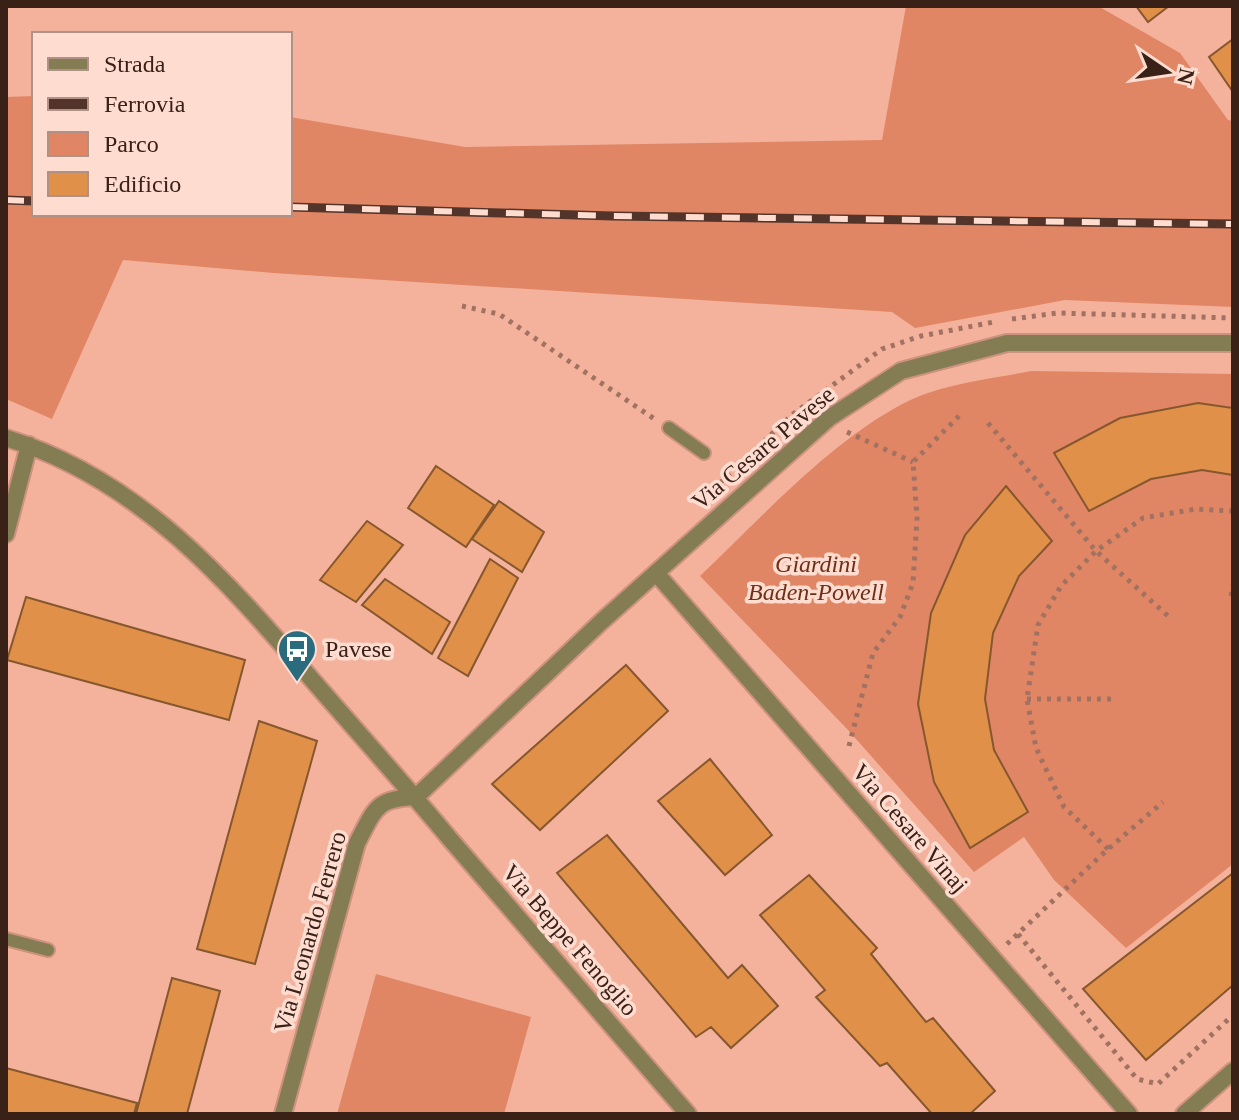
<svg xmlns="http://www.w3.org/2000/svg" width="1239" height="1120" font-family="Georgia,serif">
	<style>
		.green { fill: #e18665 }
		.building { fill: #e09048; stroke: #86572f; stroke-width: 2 }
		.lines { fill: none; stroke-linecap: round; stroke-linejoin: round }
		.service-casing { stroke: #cb927f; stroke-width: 16 }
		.minor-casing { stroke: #cb927f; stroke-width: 20 }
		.path { stroke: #a17261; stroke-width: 5; stroke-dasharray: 4 6; stroke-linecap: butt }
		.service { stroke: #847d54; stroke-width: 12 }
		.minor { stroke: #847d54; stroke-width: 16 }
		.rail-casing { stroke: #52342a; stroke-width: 9 }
		.rail { stroke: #fedcd0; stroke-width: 6; stroke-dasharray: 18; stroke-linecap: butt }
		.labels { text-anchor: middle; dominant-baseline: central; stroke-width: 7; stroke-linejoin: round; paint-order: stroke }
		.street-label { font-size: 24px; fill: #392118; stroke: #fedcd0 }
		.park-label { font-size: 24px; font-style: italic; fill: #6e2f18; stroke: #fedcd0 }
		.poi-label { font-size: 24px; fill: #392118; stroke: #fedcd0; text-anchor: start }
	</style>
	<rect width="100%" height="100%" fill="#f4b29c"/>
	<path class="green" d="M906,6H1098L1180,53L1228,120L1233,121V307L1065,300L915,328L892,312L273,273L123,260L52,419L6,399V97L34,96V214H290V117L465,147L882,140Z
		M1031,371L1233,374V864L1126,948L1054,880L1024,837L974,872L848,730L700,576C759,520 824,448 895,408C935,384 986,380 1031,371Z
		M376,974L531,1017L504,1114H337Z"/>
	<path class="building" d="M1136,6H1169L1148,22Z
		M1233,39V92L1209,57Z
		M1198,403L1233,408V475L1202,470L1151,479L1089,511L1054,453L1120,418Z
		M436,466L494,505L466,547L408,508Z
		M1006,486L1052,541L1019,576L993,633L985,699L994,750L1028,812L970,848L934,782L918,704L931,613L965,535Z
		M499,501L544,532L522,572L472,539Z
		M367,521L403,545L356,602L320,580Z
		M490,559L518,578L468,676L438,658Z
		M385,579L450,622L432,654L362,605Z
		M26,597L245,660L229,720L7,660Z
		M626,665L668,711L540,830L492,784Z
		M259,721L317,741L255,964L197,949Z
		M710,759L772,835L725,875L658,801Z
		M607,835L728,978L742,965L778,1006L731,1048L711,1027L696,1037L557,873Z
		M1233,873V985L1146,1060L1083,989Z
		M809,875L877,948L871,954L926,1022L933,1018L995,1091L970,1114H932L887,1063L880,1066L816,997L825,990L760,915Z
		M172,978L220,991L187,1114H136Z
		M6,1068L137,1103L134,1114H6Z"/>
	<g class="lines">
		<g class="service-casing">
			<path id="service" d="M669,428L704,453
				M6,939L48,950"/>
		</g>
		<g class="minor-casing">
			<path id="minor" d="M6,438C140,479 227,581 315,683C360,735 406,786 450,839C529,931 609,1022 688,1114
				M6,534L29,445
				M656,573L1129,1114
				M416,797L601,622L829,418L901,371L1007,343H1233
				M283,1114L357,843C375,809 376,798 416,797
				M1184,1114L1233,1071"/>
		</g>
		<path class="path" d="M462,306L499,314L656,420
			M1012,319L1058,313L1233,318
			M988,423L1096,551L1168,616
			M847,432L913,462
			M720,483L793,414L882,349L921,336L994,322
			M1231,596L1233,586
			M1027,699H1117
			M849,746L873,653L900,617L913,583L917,518L913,462L959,416
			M1108,849L1064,807L1036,748L1027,699L1038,625L1061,586L1096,551L1143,518L1196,509L1233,511
			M1018,934L1137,1079L1158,1084L1233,1015
			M1007,944L1108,849L1163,802"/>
		<use href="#service" class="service"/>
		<use href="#minor" class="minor"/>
		<g class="rail-casing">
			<path id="rail" d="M6,200L34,201
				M290,207L613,216L1233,224"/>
		</g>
		<use href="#rail" class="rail"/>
	</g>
	<defs>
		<g id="bus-pin" transform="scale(2)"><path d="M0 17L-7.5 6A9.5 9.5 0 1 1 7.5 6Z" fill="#2a6b7e" stroke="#fedcd0"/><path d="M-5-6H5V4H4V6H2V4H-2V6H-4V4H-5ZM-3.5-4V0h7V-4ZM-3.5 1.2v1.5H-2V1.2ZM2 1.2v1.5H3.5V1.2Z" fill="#fff"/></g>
	</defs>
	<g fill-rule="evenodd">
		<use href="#bus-pin" x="297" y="649"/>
	</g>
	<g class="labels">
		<g class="street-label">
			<text transform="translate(763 448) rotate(-40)">Via Cesare Pavese</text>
			<text transform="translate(910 828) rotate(49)">Via Cesare Vinaj</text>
			<text transform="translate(310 932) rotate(-74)">Via Leonardo Ferrero</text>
			<text transform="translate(570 940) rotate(49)">Via Beppe Fenoglio</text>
		</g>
		<g class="park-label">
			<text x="816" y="564">Giardini<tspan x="816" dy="28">Baden-Powell</tspan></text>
		</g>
		<g class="poi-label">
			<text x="325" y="649">Pavese</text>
		</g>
	</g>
	<rect width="1239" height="1120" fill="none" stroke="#392118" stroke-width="16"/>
	<rect x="32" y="32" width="260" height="184" fill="#fedcd0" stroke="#af9186" stroke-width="2"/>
	<rect x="48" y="58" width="40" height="12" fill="#847d54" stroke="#af9186" stroke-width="2"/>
	<text x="104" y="72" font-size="24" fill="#392118">Strada</text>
	<rect x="48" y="98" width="40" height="12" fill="#52342a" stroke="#af9186" stroke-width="2"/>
	<text x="104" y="112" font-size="24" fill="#392118">Ferrovia</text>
	<rect x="48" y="132" width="40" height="24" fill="#e18665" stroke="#af9186" stroke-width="2"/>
	<text x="104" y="152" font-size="24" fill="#392118">Parco</text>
	<rect x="48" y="172" width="40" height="24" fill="#e09048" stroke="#af9186" stroke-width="2"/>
	<text x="104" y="192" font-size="24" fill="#392118">Edificio</text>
	<g transform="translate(1167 72) rotate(103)" stroke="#fedcd0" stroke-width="6" paint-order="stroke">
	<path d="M0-6L14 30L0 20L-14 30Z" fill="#392118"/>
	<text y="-12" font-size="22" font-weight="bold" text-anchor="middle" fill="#392118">N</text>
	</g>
</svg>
